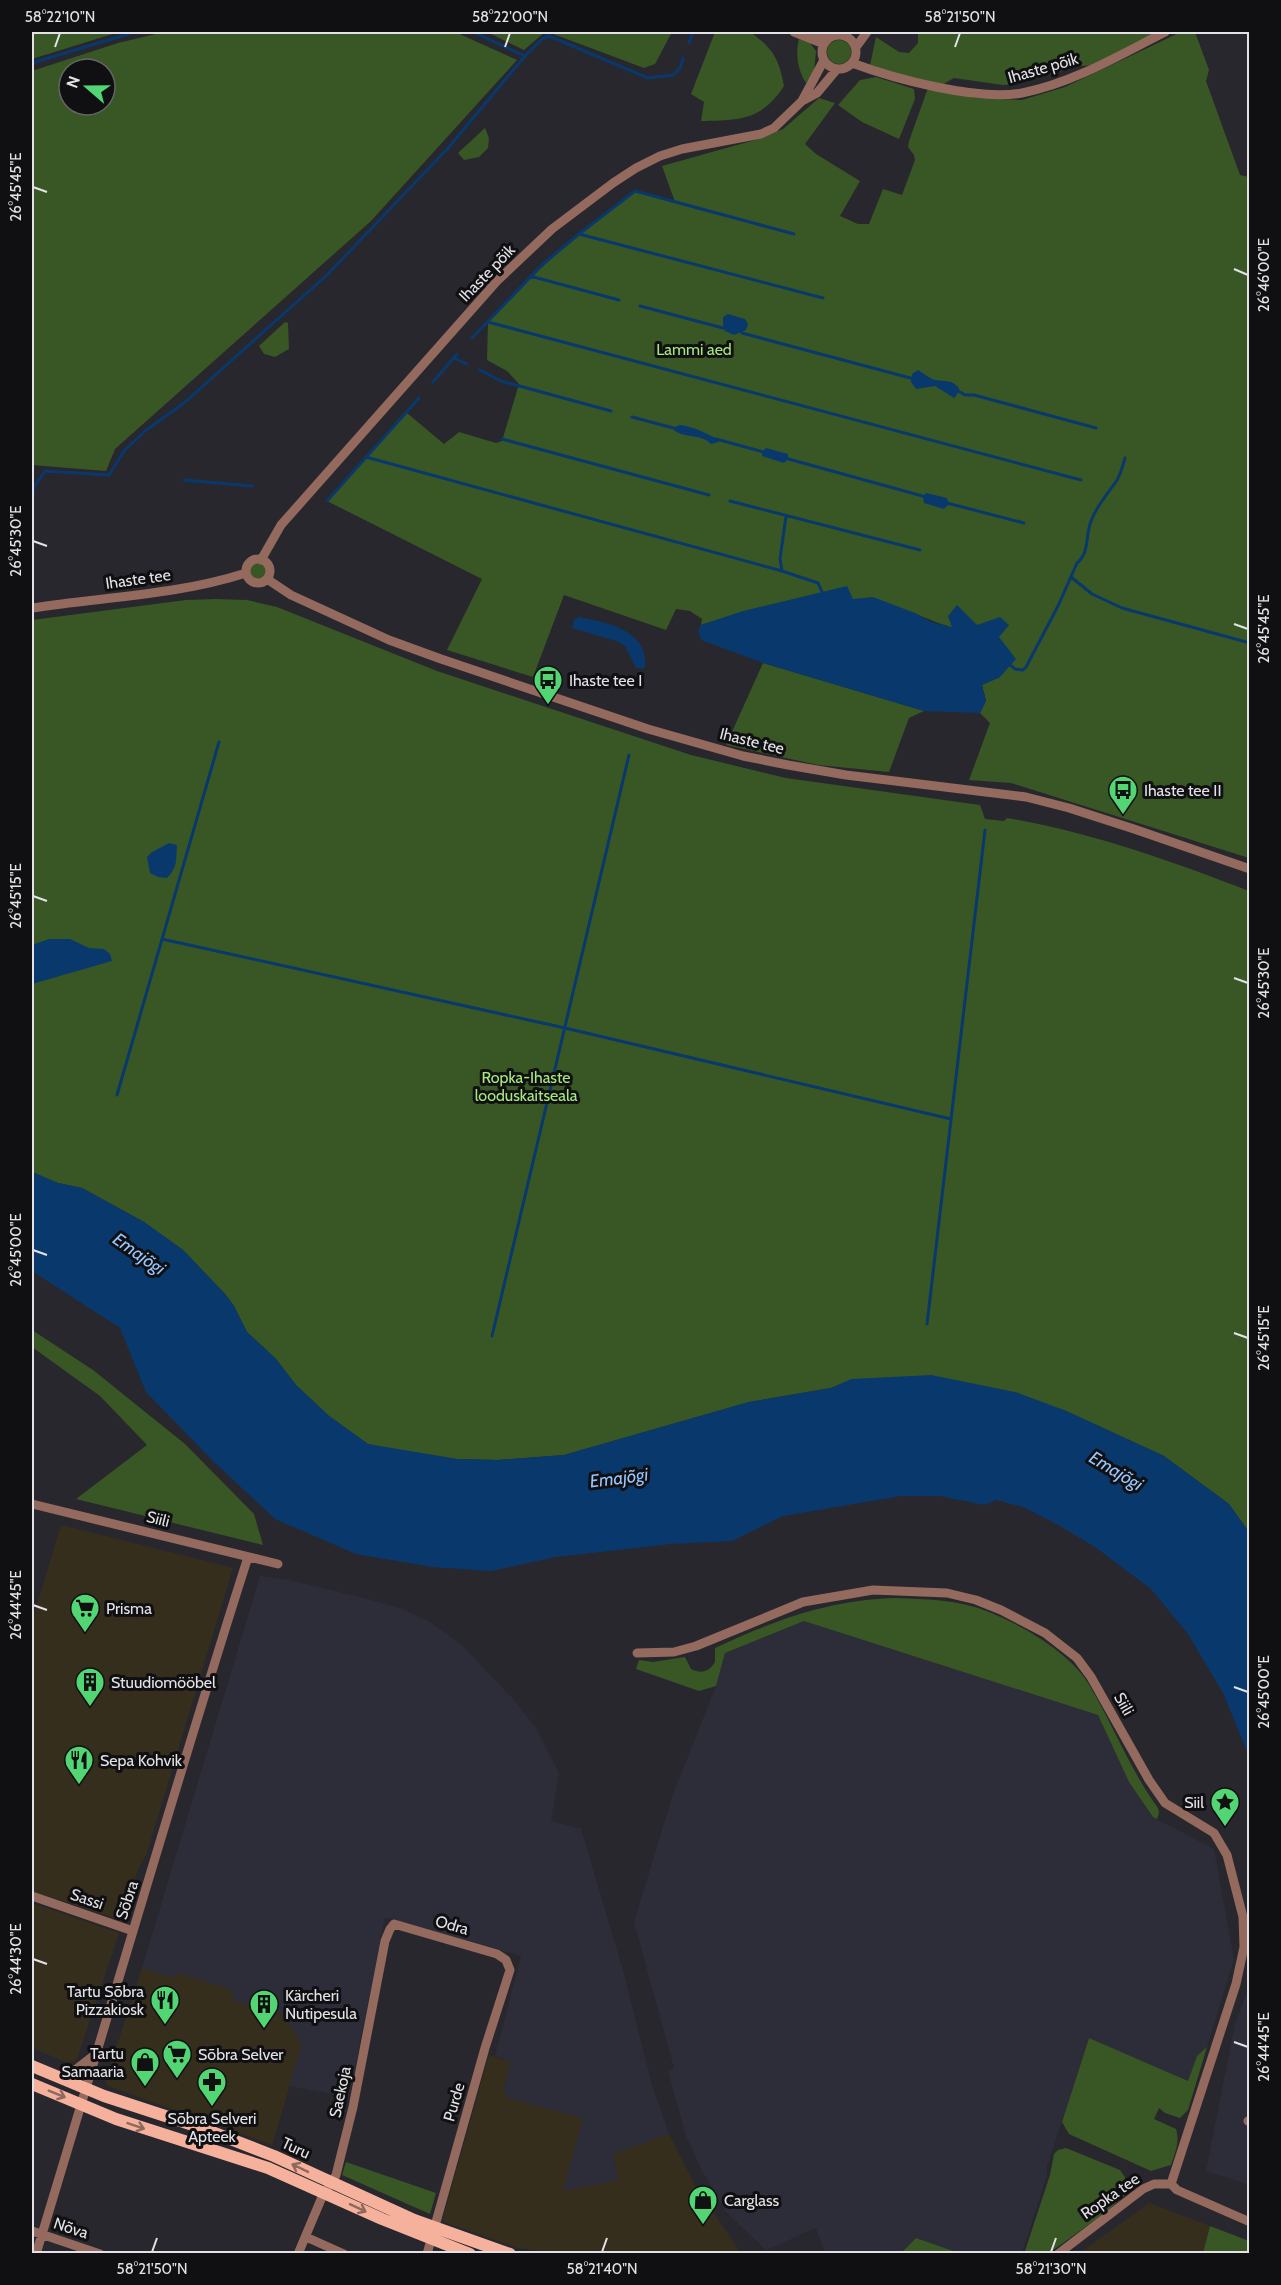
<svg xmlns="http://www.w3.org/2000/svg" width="1281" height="2285" font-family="Cabin,sans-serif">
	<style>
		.commercial { fill: #362e1d }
		.built { fill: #2d2d39 }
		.green { fill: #395724; fill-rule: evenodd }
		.water { fill: #09396c }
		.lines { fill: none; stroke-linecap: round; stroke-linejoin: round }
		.stream { stroke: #09396c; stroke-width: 3 }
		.minor { stroke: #936a5d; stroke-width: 9 }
		.major { stroke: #f5b19b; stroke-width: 12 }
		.oneway { stroke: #8e695e }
		.ticks { fill: none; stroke: #e3e3e7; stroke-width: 2 }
		.labels { text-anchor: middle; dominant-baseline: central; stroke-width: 6; stroke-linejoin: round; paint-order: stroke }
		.street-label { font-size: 16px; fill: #e3e3e7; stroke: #101013 }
		.park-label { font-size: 16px; fill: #a7e97c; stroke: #101013 }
		.poi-label { font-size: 16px; fill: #e3e3e7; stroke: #101013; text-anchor: start }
		.water-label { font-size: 18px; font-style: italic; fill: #97c5fd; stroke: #101013 }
		.neatline { fill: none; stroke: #e3e3e7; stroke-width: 2 }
		.ticks-label { font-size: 15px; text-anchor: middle; fill: #e3e3e7 }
	</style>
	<rect width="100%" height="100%" fill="#27272d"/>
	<path class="commercial" d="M61,1525L233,1568L147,1853L137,1872L121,1920L32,1891V1621Z
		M32,1903L119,1933L77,2059L74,2062H66L32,2048Z
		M142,1968L174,1978L176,1972L233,1990L235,2001L284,2015L302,2045L272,2145L108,2086L105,2082Z
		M489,2055L511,2062L504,2088L508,2098L583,2118L619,2180L613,2154L669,2134L697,2189L741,2253H553L518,2248L442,2221Z
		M1149,2203L1210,2226L1203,2253H1080Z"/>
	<path class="built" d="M260,1576L289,1580L364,1598L400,1608L428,1621L461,1644L513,1699L536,1728L559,1773L551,1821L581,1829L623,1970L652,2085L669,2134L613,2154L619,2180L563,2191L583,2118L508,2098L504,2088L511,2062L495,2056L521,1956L385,1917L349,2097L289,2086L302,2045L284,2015L235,2001L232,1995L233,1990L176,1972L174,1979L142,1968Z
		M804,1621L1098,1715L1129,1782L1153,1817L1214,1849L1234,1959L1207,2047L1197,2056L1188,2081L1089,2038L1048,2164H1047V2175L1022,2253H959L916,2238L901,2253H825L816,2228L766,2250L726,2212L701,2169L686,2136L668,2071L674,2068L634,1922L673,1794L716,1686L725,1653Z
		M1249,1986V2185L1206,2171L1235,2024Z"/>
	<path class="green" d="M32,32H119L32,59Z
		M164,32H455L517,60L371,221L115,449L106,471L32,465V71L118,43ZM69,69H105V105H69Z
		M487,32H545L524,50Z
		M548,32H672L655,64L644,68Z
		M715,32H750C773,48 779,59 784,86C761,121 739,120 701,121L704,102L691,94Z
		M918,32H1165L1101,65L1080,66L1016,84L1003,85L954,78L940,86L869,70L876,37L899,52L909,53L918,43Z
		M1181,32H1195L1209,70L1206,81L1240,175L1249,177V858L1011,783L969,780L990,723L980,713L986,701L982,685L1000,677L977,625L948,616L953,628C933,622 916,613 897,607C831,588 764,604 701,625L702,619L690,611L676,609L666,630L564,595L533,677L447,650L482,579L327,501L407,413L444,444L459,432L496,443L502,441L519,384L507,371L487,360L488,322C532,272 581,232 635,191L675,202L662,166L762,138L783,129L819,98L835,103L805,144L816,154L860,181L840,216L858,224H869L883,189L902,195L915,160L914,155L908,147L909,141L928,88L976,98L1022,100L1065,87Z
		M799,39L810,43L816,51L814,72L806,83C798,71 795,54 799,39Z
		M827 52a12 12 0 1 1 24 0a12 12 0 1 1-24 0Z
		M876,77L914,89L915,99L899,139L862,122L838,105L860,80Z
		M485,128L489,138L488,148L479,157L464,160L458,153Z
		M285,322L288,323L289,349L275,357L264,354L259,346Z
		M249 570a9 9 0 1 1 18 0a9 9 0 1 1-18 0Z
		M215,599L247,600L277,607L437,671L691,755L786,778L980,805L985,819L1004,821L1007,818C1090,832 1171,861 1249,891V1532L1229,1504L1164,1456L1064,1410L852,1379L831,1388L749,1402L564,1455L497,1460L457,1459L381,1447L368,1444L329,1416L296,1385L276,1359L247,1332L234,1306L226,1295L183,1250L144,1222L82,1188L58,1183L32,1172V620L186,600Z
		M763,663L924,711L909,718L889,772L818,765L726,745Z
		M32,1330L93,1370L185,1444L254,1514L263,1545L76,1499L147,1445L100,1396L32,1347Z
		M893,1598C919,1599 946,1599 971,1606C1008,1616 1068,1650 1088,1683C1113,1724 1130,1770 1158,1808L1159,1813L1157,1819L1153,1817L1129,1782L1098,1715L804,1621L725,1653L716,1686L699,1691L636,1669L639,1660L653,1662L685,1657L691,1669C701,1674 709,1672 715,1662V1648C776,1620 825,1601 893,1598Z
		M1089,2038L1188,2081L1197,2056L1207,2047L1188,2110L1180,2118L1165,2113L1159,2108L1154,2119L1176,2129C1180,2142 1175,2153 1171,2165L1151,2171L1069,2134L1062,2122Z
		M1066,2148L1120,2170L1125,2177V2195L1105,2213L1049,2253L1024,2254L1050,2175L1054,2154L1058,2150Z
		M346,2162L436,2193L430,2214L342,2175Z
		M1210,2226L1249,2241V2253H1203Z
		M916,2238L959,2253H901Z"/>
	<path class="water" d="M728,314L745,319L748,324L746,330L734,335L725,331L723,328V317Z
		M918,370C923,373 930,379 936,380C946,382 951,379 959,388L957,395L954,398L935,386L916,389L911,382L912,374Z
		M680,425C696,427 704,433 718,439L719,442L711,444C701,433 684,439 674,430L675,427Z
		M766,448L788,454V459L784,463L762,456V452Z
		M926,493L947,498L949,504L944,509L924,503L923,496Z
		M847,586L853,599L873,597L915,613L931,622L952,627L948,616L957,605L977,625L1000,617L1009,625L999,637L1016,659L1000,677L982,685L986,701L980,713L924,711L763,663L701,640L698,631L701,625L743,611Z
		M579,617C606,622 648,630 645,666L643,669L636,668L625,646L619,642L572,628L574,620Z
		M169,843L177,845C176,859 178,867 167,878L158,877L150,873L147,857L152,852Z
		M49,939H70L89,948L104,949L110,954L112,961L32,984V945Z
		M32,1172L58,1183L82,1188L144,1222L183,1250L226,1295L234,1306L247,1332L276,1359L296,1385L329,1416L368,1444L457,1459L497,1460L564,1455L749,1402L831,1388L852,1379L931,1375L1015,1392L1064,1410L1164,1456L1229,1504L1249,1532V1756L1223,1693L1188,1634L1151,1589L1095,1547L1060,1526L1023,1507L996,1500L985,1505L939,1496H901L783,1516L732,1541L671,1544L556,1557L491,1571L432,1567L356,1554L275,1519L213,1461L146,1392L120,1328L32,1271Z"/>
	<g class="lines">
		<path class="stream" d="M473,32L525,56L542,39L549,36L648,78L673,75L680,68L683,58
			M689,43L693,32
			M32,63L135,32
			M579,234L823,298
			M530,276L619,300
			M640,306L723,328
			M488,322L1081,480
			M742,333L914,379
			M472,338L543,264L579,234L635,191L794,234
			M454,358L467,364
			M480,370L501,381L611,411
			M433,382L457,354
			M955,389L965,395H974L1096,428
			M632,417L677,429
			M502,439L709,495
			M716,439L764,452
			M366,457L782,571
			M785,458L926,497
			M184,480L252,486
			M327,501L419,398
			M730,501L920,550
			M947,503L1024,523
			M32,504L34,487L45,471L109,475L124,451L145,431L184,403L327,275L448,148L525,56
			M786,516L780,559L782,571L818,583L822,592
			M1071,577L1092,594L1122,608L1250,643
			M1010,665L1015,669L1023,670L1026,667L1058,606L1077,563C1088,554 1086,541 1089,528C1093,510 1107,495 1117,480C1121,473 1123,465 1125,458
			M162,939L565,1028L951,1119
			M117,1095L219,742
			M927,1324L985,830
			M492,1336L629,755"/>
		<path class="minor" d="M794,32L824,44
			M814,32L832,36
			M822 52a17 17 0 1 1 34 0a17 17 0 1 1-34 0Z
			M856,47L867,32
			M852,63C895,79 977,101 1022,93C1073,83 1120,55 1165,32
			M802,101L824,60
			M246 571a12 12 0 1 1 24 0a12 12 0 1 1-24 0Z
			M261,560L281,525L497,281L552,229L613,183L636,168L660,156L682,149L761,134L774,128L802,101L817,93L837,69
			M267,579L291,595L389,640L441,659L648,729L743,756L788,765L846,775L1026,797L1069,808L1134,829L1250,869
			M32,608C103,597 178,595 246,573
			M32,1504L278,1564
			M637,1653L674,1652L696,1646L803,1602L873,1590L947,1593L976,1600L1001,1610L1045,1633L1077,1658L1091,1677L1149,1780L1165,1803L1214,1833L1227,1855L1243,1917L1244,1947L1236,1984L1171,2184
			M32,1896L133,1931
			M57,2076L75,2070L97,2053
			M1248,2121L1250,2122
			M32,2231L100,2254
			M306,2237L344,2254
			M36,2254C107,2021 174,1788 248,1557
			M298,2254L322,2197L336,2175L353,2107L385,1941L390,1929L394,1924L497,1954L506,1960L510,1970L485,2048L427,2254
			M1058,2254L1143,2189L1154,2184H1171L1177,2190L1250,2222"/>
		<path class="major" d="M32,2066L104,2096L202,2128L274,2156L414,2220L510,2254
			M32,2084L116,2119L268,2168L382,2219L470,2254"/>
	</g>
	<defs><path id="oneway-shaft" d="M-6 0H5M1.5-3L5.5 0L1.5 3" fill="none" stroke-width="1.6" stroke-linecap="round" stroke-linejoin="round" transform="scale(1.5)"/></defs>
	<g class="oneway">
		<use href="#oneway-shaft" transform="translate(57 2094) rotate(22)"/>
		<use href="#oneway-shaft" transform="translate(136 2126) rotate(19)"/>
		<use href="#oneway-shaft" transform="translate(300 2168) rotate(-154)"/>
		<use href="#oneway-shaft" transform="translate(358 2208) rotate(25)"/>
	</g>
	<path class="ticks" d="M55,47L60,33M505,47L510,33M955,47L960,33M33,187L47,192M1234,269L1248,275M33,541L47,546M1234,624L1248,629M33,896L47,901M1234,978L1248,983M33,1250L47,1255M1234,1333L1248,1338M33,1605L47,1610M1234,1687L1248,1692M33,1959L47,1964M1234,2042L1248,2047M152,2252L157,2238M602,2252L607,2238M1051,2252L1056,2238"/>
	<defs>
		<g id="bus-pin" transform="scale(1.5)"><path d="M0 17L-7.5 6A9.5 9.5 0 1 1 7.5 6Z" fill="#52d673" stroke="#101013"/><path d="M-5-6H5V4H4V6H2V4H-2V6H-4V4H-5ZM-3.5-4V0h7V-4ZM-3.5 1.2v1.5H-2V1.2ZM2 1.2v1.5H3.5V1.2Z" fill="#111"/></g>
		<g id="supermarket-pin" transform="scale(1.5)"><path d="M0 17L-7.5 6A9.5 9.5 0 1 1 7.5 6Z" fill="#52d673" stroke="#101013"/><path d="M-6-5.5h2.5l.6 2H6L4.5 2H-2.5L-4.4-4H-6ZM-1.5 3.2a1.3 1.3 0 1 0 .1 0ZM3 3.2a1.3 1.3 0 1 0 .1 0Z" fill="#111"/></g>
		<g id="building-pin" transform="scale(1.5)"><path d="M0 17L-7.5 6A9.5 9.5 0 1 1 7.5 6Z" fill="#52d673" stroke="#101013"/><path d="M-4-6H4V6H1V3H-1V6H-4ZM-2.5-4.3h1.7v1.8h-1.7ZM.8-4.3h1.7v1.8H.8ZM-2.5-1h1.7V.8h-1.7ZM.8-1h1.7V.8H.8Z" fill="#111"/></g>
		<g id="restaurant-pin" transform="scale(1.5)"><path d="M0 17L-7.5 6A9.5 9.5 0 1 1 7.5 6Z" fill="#52d673" stroke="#101013"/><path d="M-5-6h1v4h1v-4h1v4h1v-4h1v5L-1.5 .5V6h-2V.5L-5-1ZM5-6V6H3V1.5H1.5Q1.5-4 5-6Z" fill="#111"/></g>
		<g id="sight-pin" transform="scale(1.5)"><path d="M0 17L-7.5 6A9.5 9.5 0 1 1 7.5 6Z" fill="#52d673" stroke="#101013"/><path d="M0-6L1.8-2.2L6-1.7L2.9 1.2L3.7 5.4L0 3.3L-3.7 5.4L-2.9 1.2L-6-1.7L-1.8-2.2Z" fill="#111"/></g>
		<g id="shop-pin" transform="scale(1.5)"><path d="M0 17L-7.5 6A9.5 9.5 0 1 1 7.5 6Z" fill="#52d673" stroke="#101013"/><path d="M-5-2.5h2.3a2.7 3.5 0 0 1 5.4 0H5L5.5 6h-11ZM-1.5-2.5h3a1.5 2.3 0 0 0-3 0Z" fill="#111"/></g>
		<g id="pharmacy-pin" transform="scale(1.5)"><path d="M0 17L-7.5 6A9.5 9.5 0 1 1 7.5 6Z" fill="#52d673" stroke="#101013"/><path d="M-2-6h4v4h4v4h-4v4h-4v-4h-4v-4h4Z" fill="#111"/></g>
	</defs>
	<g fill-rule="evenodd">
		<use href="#bus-pin" x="548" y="680"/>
		<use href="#bus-pin" x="1123" y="790"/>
		<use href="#supermarket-pin" x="85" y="1608"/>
		<use href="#building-pin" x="90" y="1682"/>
		<use href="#restaurant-pin" x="79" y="1760"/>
		<use href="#sight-pin" x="1225" y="1802"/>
		<use href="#restaurant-pin" x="165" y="2000"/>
		<use href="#building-pin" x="264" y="2004"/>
		<use href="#supermarket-pin" x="177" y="2054"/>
		<use href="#shop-pin" x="145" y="2062"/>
		<use href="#pharmacy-pin" x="212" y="2082"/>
		<use href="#shop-pin" x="703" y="2200"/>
	</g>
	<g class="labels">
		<g class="street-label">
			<text transform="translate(1043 68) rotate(-16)">Ihaste põik</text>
			<text transform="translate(487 273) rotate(-46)">Ihaste põik</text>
			<text transform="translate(138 579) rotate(-8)">Ihaste tee</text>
			<text transform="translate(752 741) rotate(14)">Ihaste tee</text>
			<text transform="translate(158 1519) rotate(14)">Siili</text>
			<text transform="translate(1124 1704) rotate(61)">Siili</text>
			<text transform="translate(87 1899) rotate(19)">Sassi</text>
			<text transform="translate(127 1900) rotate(-72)">Sõbra</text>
			<text transform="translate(452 1925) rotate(16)">Odra</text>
			<text transform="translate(340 2092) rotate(-78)">Saekoja</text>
			<text transform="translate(454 2102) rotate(-74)">Purde</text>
			<text transform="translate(296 2148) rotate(25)">Turu</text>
			<text transform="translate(1110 2196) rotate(-35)">Ropka tee</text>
			<text transform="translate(71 2228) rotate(18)">Nõva</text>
		</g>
		<g class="park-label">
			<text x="694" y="349">Lammi aed</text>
			<text x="526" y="1077">Ropka-Ihaste<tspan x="526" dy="18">looduskaitseala</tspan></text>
		</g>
		<g class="poi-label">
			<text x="569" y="680">Ihaste tee I</text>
			<text x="1144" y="790">Ihaste tee II</text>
			<text x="106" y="1608">Prisma</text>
			<text x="111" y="1682">Stuudiomööbel</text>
			<text x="100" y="1760">Sepa Kohvik</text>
			<text x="1204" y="1802" text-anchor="end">Siil</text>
			<text x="144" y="1991" text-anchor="end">Tartu Sõbra<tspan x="144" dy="18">Pizzakiosk</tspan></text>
			<text x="285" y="1995">Kärcheri<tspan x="285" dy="18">Nutipesula</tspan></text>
			<text x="124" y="2053" text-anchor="end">Tartu<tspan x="124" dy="18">Samaaria</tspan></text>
			<text x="198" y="2054">Sõbra Selver</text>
			<text x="212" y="2118" text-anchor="middle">Sõbra Selveri<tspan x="212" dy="18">Apteek</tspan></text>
			<text x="724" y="2200">Carglass</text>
		</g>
		<g class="water-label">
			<text transform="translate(139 1254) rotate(35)">Emajõgi</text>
			<text transform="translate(1116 1471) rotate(31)">Emajõgi</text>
			<text transform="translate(619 1478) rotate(-7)">Emajõgi</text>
		</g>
	</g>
	<rect width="1281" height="2285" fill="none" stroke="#101013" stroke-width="66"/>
	<g transform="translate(87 87) rotate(290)"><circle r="28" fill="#101013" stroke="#646468" stroke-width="1.5"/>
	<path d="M0-4.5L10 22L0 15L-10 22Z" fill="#52d673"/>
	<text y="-9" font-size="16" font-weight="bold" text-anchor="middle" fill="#e3e3e7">N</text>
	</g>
	<rect x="33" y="33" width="1215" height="2219" class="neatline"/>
	<g class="ticks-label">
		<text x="60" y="22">58°22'10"N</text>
		<text x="510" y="22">58°22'00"N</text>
		<text x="960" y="22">58°21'50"N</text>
		<text transform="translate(16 187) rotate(-90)" y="5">26°45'45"E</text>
		<text transform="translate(1264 275) rotate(-90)" y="5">26°46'00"E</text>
		<text transform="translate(16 541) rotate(-90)" y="5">26°45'30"E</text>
		<text transform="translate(1264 629) rotate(-90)" y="5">26°45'45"E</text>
		<text transform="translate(16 896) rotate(-90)" y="5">26°45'15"E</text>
		<text transform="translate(1264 983) rotate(-90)" y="5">26°45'30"E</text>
		<text transform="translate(16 1250) rotate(-90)" y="5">26°45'00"E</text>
		<text transform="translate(1264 1338) rotate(-90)" y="5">26°45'15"E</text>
		<text transform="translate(16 1605) rotate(-90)" y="5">26°44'45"E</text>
		<text transform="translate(1264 1692) rotate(-90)" y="5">26°45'00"E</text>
		<text transform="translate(16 1959) rotate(-90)" y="5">26°44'30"E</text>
		<text transform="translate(1264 2047) rotate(-90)" y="5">26°44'45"E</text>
		<text x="152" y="2274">58°21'50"N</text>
		<text x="602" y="2274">58°21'40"N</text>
		<text x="1051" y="2274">58°21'30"N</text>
	</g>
</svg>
